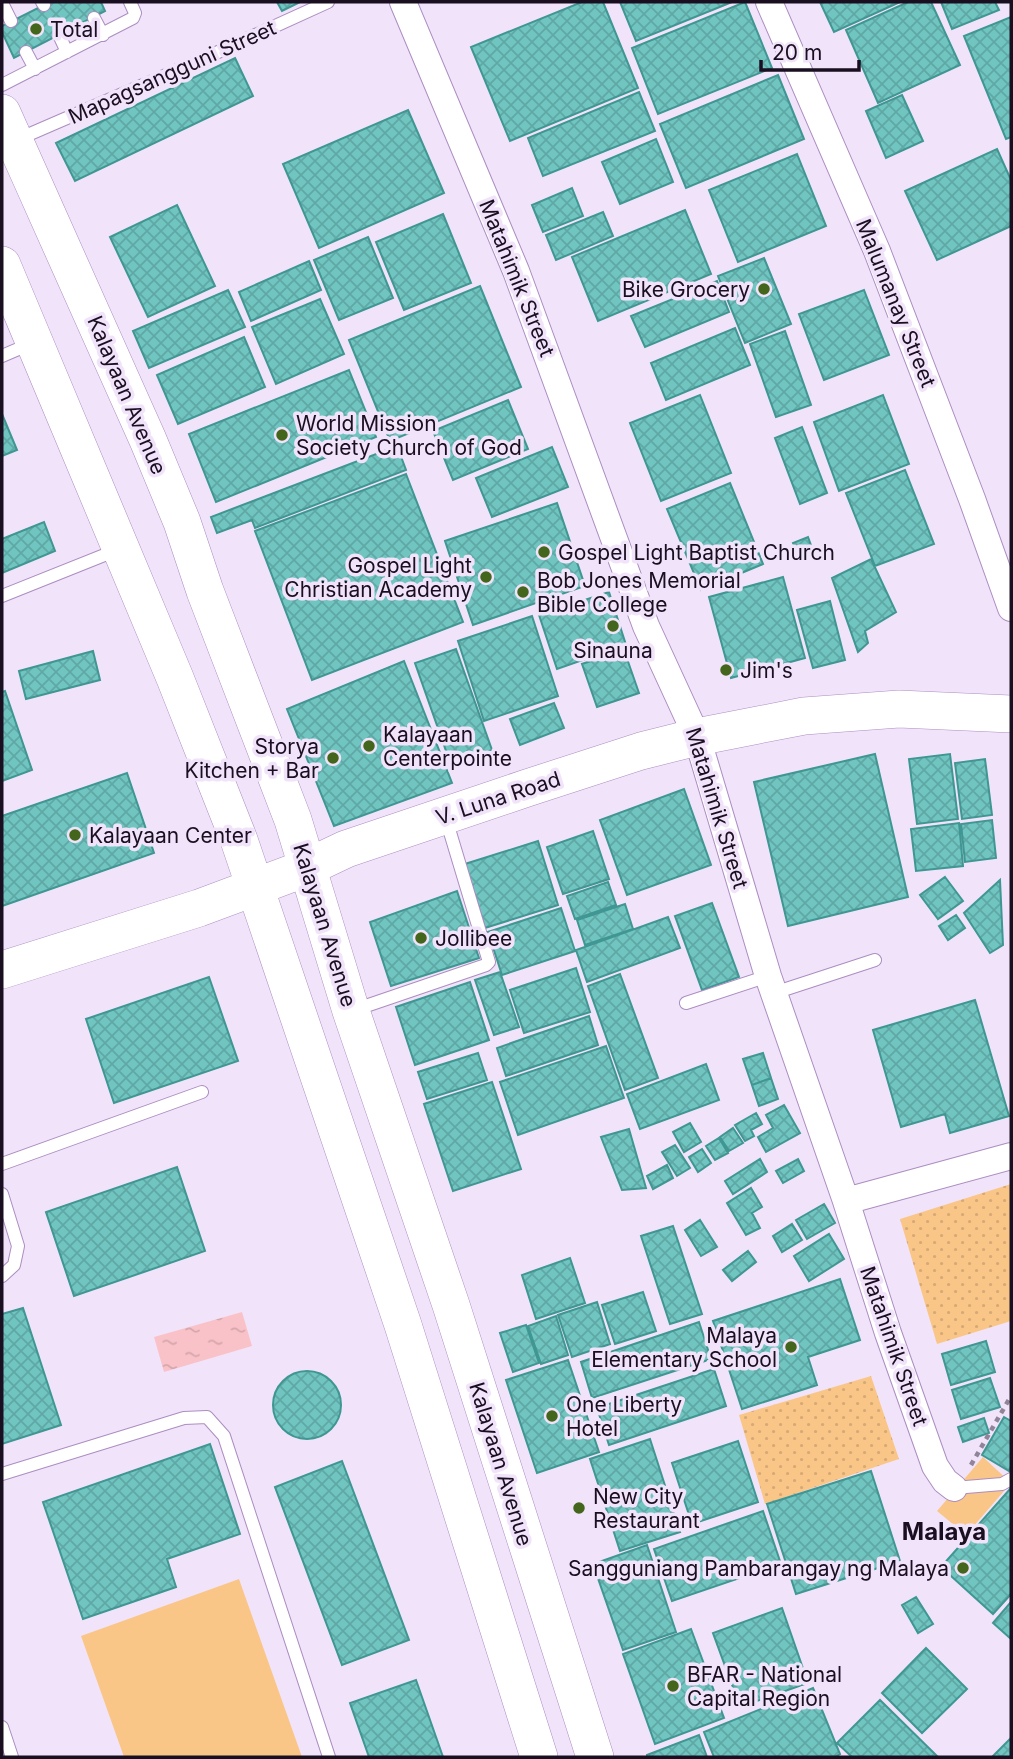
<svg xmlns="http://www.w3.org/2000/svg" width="1013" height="1759" font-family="Inter,sans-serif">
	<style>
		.grass { fill: url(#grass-dots) }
		.pitch { fill: #fac688 }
		.water { fill: url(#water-ripples) }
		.building { fill: url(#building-cross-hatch); stroke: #3f9692; stroke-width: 2 }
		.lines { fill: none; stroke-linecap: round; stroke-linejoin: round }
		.service-casing { stroke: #ac8dc1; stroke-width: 14 }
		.minor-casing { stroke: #ac8dc1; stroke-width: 28 }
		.secondary-casing { stroke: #ac8dc1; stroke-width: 38 }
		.path { stroke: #918499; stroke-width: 4.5; stroke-dasharray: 5 5; stroke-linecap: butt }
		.service { stroke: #fff; stroke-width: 12 }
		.minor { stroke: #fff; stroke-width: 26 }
		.secondary { stroke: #fff; stroke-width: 37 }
		.poi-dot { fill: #43651c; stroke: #f1e4fa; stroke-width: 2.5 }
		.labels { text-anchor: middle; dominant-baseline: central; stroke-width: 7; stroke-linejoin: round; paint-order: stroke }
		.poi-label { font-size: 21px; fill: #1a0e21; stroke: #f1e4fa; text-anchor: start }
		.street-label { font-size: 21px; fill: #1a0e21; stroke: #f1e4fa }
		.quarter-label { font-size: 24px; font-weight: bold; fill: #1a0e21; stroke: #f1e4fa }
	</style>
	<defs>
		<pattern id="grass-dots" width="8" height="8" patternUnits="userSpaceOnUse" patternTransform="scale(1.75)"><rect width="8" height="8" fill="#fac688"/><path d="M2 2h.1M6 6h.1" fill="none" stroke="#d6a975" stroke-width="1.8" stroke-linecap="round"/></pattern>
		<pattern id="water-ripples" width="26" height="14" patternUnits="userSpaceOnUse" patternTransform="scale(1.75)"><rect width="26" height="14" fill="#f9c2c8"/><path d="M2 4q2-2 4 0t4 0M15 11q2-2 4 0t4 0" fill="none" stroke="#d5a6ac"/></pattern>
		<pattern id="building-cross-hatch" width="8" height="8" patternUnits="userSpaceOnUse" patternTransform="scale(1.75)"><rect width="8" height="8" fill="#70c5c1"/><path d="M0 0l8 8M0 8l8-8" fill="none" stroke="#60a8a6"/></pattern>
	</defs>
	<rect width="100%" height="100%" fill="#f1e4fa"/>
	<path class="grass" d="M1011,1184V1321L937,1344L900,1219Z
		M871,1376L899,1459L765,1504L739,1415Z"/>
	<path class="pitch" d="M983,1457L1011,1483L966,1535L937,1511Z
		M239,1579L302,1757H124L81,1636Z"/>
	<path class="water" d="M242,1312L252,1346L164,1372L154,1337Z"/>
	<path class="building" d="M50,2H101L105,11L14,58L2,32V26Z
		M277,2H300L282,11Z
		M582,2H603L638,88L510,141L471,47Z
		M620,2H732L636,41Z
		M745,2L772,68L658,114L632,48Z
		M820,2H900L834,32Z
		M908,2H931L960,65L878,103L846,30Z
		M941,2H995L999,10L952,29Z
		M1011,17V137L1006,139L964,36Z
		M235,58L253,96L75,181L56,143Z
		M778,75L804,139L686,188L660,124Z
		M639,92L655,131L543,176L528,138Z
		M902,95L923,141L886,158L866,111Z
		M408,110L444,193L319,248L283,164Z
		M656,139L673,182L620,204L602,162Z
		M997,149L1011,180V226L937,260L905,191Z
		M797,154L826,226L738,262L709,190Z
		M572,188L583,216L543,232L532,205Z
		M177,205L215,286L148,317L110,237Z
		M685,210L711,274L598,321L572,257Z
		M603,212L613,236L556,260L546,235Z
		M443,214L471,283L404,310L376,242Z
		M368,237L393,298L339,320L314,260Z
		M764,258L791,324L745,343L718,276Z
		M309,261L321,290L251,321L239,292Z
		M717,281L729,312L645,347L631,316Z
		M480,286L521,387L390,441L349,340Z
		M228,290L245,327L149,368L133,331Z
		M864,290L889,355L824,380L799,314Z
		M320,299L344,354L276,384L252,327Z
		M735,328L750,365L666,400L651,363Z
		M785,331L811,405L776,417L750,344Z
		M244,337L265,387L178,424L157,375Z
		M349,370L376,437L216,502L189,434Z
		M700,395L731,473L661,501L630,423Z
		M883,395L909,464L839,491L814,422Z
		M508,400L528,449L453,480L433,431Z
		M2,414L17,450L2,456Z
		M802,427L827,493L800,504L775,438Z
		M397,446L406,470L255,528L252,520L217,533L211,517Z
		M552,447L568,487L492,517L476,478Z
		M905,470L934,544L875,566L846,493Z
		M406,474L463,622L312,680L255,531Z
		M730,483L763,564L701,590L667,509Z
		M557,503L585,586L473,625L445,541Z
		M44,522L55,551L2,573V539Z
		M808,537L812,548L798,554L793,543Z
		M871,559L896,612L865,631L868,643L858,652L832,578Z
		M783,577L805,658L731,678L709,597Z
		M609,592L626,645L557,669L539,615Z
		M830,601L845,660L813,668L797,610Z
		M532,616L558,696L484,721L458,641Z
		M456,649L492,750L451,765L415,663Z
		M624,650L639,693L597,707L582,664Z
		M93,651L100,680L26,699L19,671Z
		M404,661L452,783L334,826L287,709Z
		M5,691L32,770L2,781V692Z
		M554,703L564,728L520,745L510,719Z
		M875,754L908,897L788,926L754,782Z
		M950,754L958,819L917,824L909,759Z
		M985,759L992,815L962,819L955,763Z
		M127,773L154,853L2,906V816Z
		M684,789L711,865L627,895L600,820Z
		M992,820L996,858L965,862L961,824Z
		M959,823L963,866L916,871L911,829Z
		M593,831L609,879L563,894L547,847Z
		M538,841L558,905L485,928L465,864Z
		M945,877L963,901L938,919L920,895Z
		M1000,880L1003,945L990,953L964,913Z
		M608,882L616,905L575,919L567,896Z
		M457,891L479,958L391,986L370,922Z
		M712,903L739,977L702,990L675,916Z
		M625,904L633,929L585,945L577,920Z
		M561,908L575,951L502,975L488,932Z
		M956,915L965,928L948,940L939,926Z
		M668,917L680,948L587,982L576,950Z
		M576,968L590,1012L524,1033L510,990Z
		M500,972L519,1027L494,1035L475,980Z
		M620,974L658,1078L625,1090L588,986Z
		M209,977L238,1061L114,1103L86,1019Z
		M470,982L489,1040L415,1065L396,1007Z
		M975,1000L1009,1116L950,1133L945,1114L901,1127L873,1030Z
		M589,1016L598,1045L506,1076L497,1048Z
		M606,1046L624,1098L518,1135L500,1082Z
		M478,1053L487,1080L427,1099L418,1072Z
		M763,1053L771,1078L752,1085L743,1059Z
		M706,1064L719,1100L640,1129L627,1094Z
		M771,1078L778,1099L759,1106L752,1085Z
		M492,1082L521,1169L453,1191L424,1104Z
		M784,1105L800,1133L766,1152L758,1137L773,1128L766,1115Z
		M756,1113L762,1124L751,1130L754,1136L745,1141L735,1125Z
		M690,1123L701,1142L684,1152L673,1132Z
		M733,1128L743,1143L729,1151L720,1137Z
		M629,1129L646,1188L622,1190L601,1137Z
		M719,1138L728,1153L715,1160L706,1146Z
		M675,1145L690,1168L677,1176L662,1152Z
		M702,1149L711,1163L698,1172L689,1157Z
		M760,1159L767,1172L733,1194L725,1181Z
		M798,1159L804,1171L783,1183L776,1171Z
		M667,1165L673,1178L653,1189L647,1176Z
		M177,1167L205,1251L74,1296L46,1212Z
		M751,1188L762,1207L752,1213L760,1228L746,1235L727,1203Z
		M824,1204L835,1223L807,1239L796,1220Z
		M700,1220L717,1247L701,1256L685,1230Z
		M792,1224L802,1240L782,1252L773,1236Z
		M673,1226L702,1314L670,1324L641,1236Z
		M829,1234L844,1259L809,1281L794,1256Z
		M748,1251L756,1262L732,1281L723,1270Z
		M570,1258L585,1303L536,1319L522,1275Z
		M840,1279L860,1340L808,1357L817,1385L742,1409L713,1321Z
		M643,1292L656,1331L615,1344L602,1305Z
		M597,1302L610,1344L572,1357L558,1315Z
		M23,1308L61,1425L2,1444V1314Z
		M556,1316L568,1355L541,1364L528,1326Z
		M699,1322L711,1359L592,1398L581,1362Z
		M526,1325L539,1363L513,1372L500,1333Z
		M986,1341L995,1372L951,1385L942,1354Z
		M568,1360L599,1452L537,1473L506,1380Z
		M714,1369L726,1406L609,1445L597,1408Z
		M273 1405a34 34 0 1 1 68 0a34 34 0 1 1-68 0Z
		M990,1378L1000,1407L961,1419L952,1390Z
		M1004,1417L1011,1421V1466L1009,1471L982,1455Z
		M984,1418L989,1433L963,1442L958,1427Z
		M650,1439L680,1532L620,1551L590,1459Z
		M738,1441L758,1502L692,1524L672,1463Z
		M210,1444L240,1534L167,1559L176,1587L83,1619L43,1502Z
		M342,1461L409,1640L342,1665L275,1487Z
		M871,1471L900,1561L796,1594L767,1504Z
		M1011,1488V1594L993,1614L941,1567Z
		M763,1511L781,1564L672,1601L654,1549Z
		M647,1545L676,1632L623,1650L593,1564Z
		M916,1597L933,1624L918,1633L902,1605Z
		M1011,1602V1639L993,1623Z
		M782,1608L808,1683L740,1707L713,1633Z
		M691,1629L724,1718L655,1744L623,1654Z
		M926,1648L967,1689L922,1733L882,1693Z
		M416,1680L443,1757H369L350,1703Z
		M813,1688L840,1754L835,1757H714L704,1732Z
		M880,1700L938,1757H852L837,1743Z
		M699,1735L707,1757H647V1755Z
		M1011,1738V1757H992Z"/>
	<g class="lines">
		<g class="service-casing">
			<path id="service" d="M42,2L44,5
				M2,3L11,21
				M94,18L103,35
				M59,35L67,52
				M26,52L35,69
				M2,85L133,18L135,13L130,2
				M16,140L194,63L328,2
				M2,356L30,344
				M2,596L117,550
				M774,993L875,960
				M686,1003L768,976
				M354,1010L486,965L489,962L446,819
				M2,1164L202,1092
				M2,1194L18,1246L14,1265L2,1276
				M2,1474L184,1418L207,1417L224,1436L329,1757
				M954,1488L1002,1484L1011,1479
				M2,1727L12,1757"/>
		</g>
		<g class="minor-casing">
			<path id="minor" d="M403,2L516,271L646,626L697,737L768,976L846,1201L888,1333L935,1466L945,1481L954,1488
				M769,2L877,251L972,499L1011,608
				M846,1201L1011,1156"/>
		</g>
		<g class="secondary-casing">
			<path id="secondary" d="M2,113L148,440L182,522L205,591L293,820L351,1011L451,1305L595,1757
				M2,265L175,678L239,840L403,1325L539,1757
				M2,970L199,908L306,868L346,849L527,788L641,751L697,737L804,716L899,709L1011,714"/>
		</g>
		<path class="path" d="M971,1465L1011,1396"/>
		<use href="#service" class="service"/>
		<use href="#minor" class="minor"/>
		<use href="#secondary" class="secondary"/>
	</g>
	<g class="poi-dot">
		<circle cx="36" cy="29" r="7"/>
		<circle cx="764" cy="289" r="7"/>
		<circle cx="282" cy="435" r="7"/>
		<circle cx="544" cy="552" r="7"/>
		<circle cx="486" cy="577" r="7"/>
		<circle cx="523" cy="592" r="7"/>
		<circle cx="613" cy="626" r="7"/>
		<circle cx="726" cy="670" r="7"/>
		<circle cx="369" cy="746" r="7"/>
		<circle cx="333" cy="758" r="7"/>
		<circle cx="75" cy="835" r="7"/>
		<circle cx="421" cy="938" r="7"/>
		<circle cx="791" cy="1347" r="7"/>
		<circle cx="552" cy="1416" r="7"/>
		<circle cx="579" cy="1508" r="7"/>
		<circle cx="963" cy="1568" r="7"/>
		<circle cx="673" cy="1686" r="7"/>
	</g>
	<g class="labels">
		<g class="poi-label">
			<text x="50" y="29">Total</text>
			<text x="750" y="289" text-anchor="end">Bike Grocery</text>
			<text x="296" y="423">World Mission<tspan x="296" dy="24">Society Church of God</tspan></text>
			<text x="558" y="552">Gospel Light Baptist Church</text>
			<text x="472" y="565" text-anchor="end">Gospel Light<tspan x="472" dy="24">Christian Academy</tspan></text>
			<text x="537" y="580">Bob Jones Memorial<tspan x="537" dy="24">Bible College</tspan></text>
			<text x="613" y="650" text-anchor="middle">Sinauna</text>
			<text x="740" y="670">Jim's</text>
			<text x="383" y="734">Kalayaan<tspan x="383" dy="24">Centerpointe</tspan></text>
			<text x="319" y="746" text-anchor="end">Storya<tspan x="319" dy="24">Kitchen + Bar</tspan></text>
			<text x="89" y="835">Kalayaan Center</text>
			<text x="435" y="938">Jollibee</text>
			<text x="777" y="1335" text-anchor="end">Malaya<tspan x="777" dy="24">Elementary School</tspan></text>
			<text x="566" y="1404">One Liberty<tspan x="566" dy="24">Hotel</tspan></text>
			<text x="593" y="1496">New City<tspan x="593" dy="24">Restaurant</tspan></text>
			<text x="949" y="1568" text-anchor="end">Sangguniang Pambarangay ng Malaya</text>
			<text x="687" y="1674">BFAR - National<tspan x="687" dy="24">Capital Region</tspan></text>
		</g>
		<g class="street-label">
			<text transform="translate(172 72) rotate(-24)">Mapagsangguni Street</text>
			<text transform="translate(517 278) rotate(68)">Matahimik Street</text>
			<text transform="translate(896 303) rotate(68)">Malumanay Street</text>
			<text transform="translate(127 395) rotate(67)">Kalayaan Avenue</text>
			<text transform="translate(498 798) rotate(-18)">V. Luna Road</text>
			<text transform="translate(717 808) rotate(73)">Matahimik Street</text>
			<text transform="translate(325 925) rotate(73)">Kalayaan Avenue</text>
			<text transform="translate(894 1346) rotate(71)">Matahimik Street</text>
			<text transform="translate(501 1464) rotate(73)">Kalayaan Avenue</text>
		</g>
		<g class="quarter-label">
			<text x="944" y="1531">Malaya</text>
		</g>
	</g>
	<rect width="1013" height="1759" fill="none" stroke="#1a0e21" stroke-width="7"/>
	<path d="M761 60v10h98v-10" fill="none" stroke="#1a0e21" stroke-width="3.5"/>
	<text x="772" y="60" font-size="21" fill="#1a0e21" stroke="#f1e4fa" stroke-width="5" paint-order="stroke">20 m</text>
</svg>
